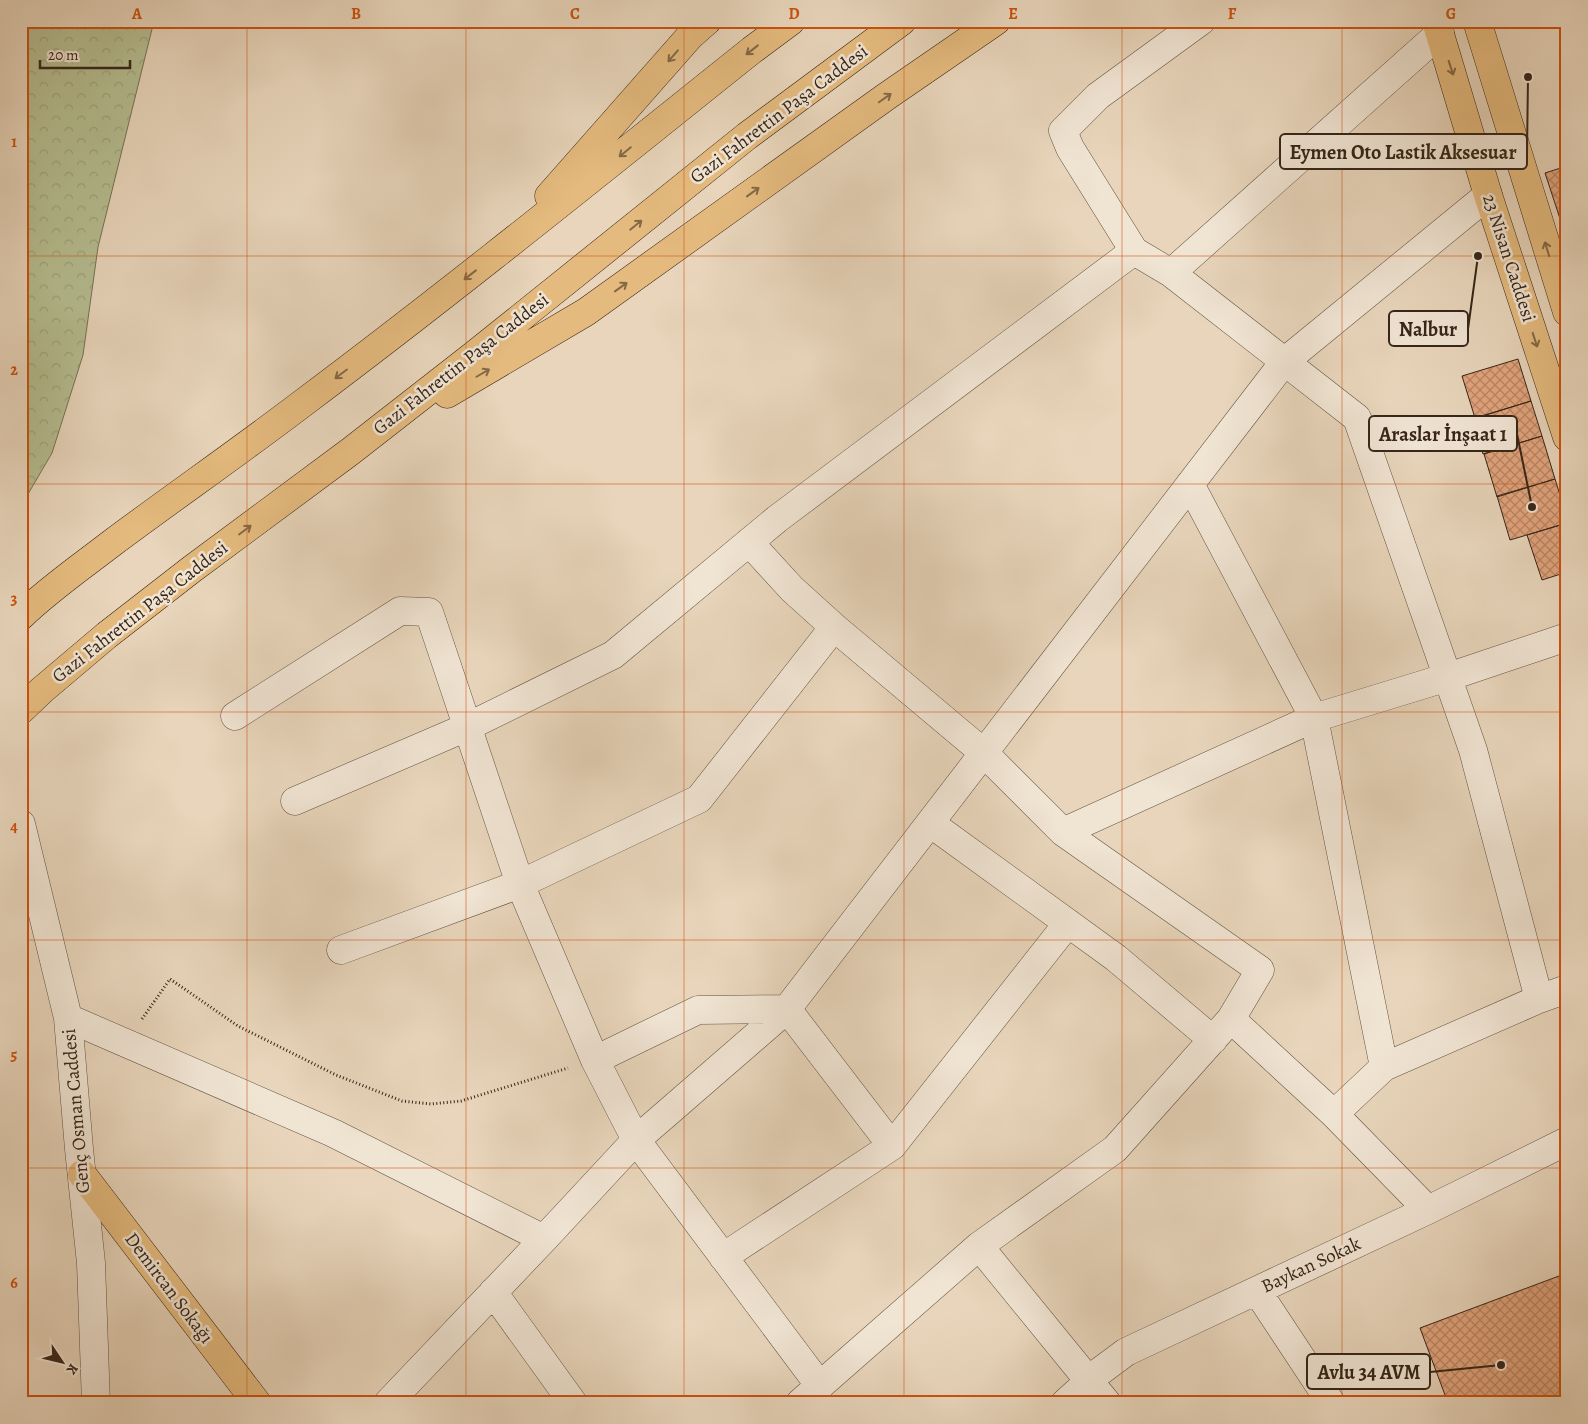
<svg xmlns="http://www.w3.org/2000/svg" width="1588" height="1424" font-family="Alegreya,serif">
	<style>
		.forest { fill: url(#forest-crowns); stroke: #767255 }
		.building { fill: url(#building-cross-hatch); stroke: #362619 }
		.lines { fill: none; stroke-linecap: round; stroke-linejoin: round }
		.minor-casing { stroke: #625242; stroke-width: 29 }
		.major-casing { stroke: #362619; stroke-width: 29 }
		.highway-casing { stroke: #362619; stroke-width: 29 }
		.path { stroke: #362619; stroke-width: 3; stroke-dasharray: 1 2.5; stroke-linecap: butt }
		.minor { stroke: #f0e4d3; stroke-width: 28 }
		.major { stroke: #e4ba7e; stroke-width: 28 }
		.highway { stroke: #e4ba7e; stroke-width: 28 }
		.oneway { stroke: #846946 }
		.grid { fill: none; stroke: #cd510e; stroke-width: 1; stroke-opacity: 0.55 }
		.labels { text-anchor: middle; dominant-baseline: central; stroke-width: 5; stroke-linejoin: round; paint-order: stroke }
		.street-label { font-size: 19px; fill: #362619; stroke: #f0e4d3 }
		.leader { fill: none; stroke: #362619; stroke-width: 2 }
		.callout-dot { fill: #362619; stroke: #f0e4d3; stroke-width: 2 }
		.callout { fill: #f0e4d3; stroke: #362619; stroke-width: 2 }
		.callout-label { font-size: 20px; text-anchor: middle; font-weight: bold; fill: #362619 }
		.neatline { fill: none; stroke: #cd510e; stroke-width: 2 }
		.grid-label { font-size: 16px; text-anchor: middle; font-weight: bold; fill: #cd510e }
	</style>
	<defs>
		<pattern id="forest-crowns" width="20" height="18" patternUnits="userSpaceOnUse" patternTransform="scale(1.25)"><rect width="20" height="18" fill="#b5bd91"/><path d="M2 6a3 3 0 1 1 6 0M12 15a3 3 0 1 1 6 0" fill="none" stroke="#9ca27c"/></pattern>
		<pattern id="building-cross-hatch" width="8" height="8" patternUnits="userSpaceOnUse" patternTransform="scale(1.25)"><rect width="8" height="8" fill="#e2a47c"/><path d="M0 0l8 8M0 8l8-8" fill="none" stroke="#b88565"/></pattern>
	</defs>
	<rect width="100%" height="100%" fill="#e8d5bb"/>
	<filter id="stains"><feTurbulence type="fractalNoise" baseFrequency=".004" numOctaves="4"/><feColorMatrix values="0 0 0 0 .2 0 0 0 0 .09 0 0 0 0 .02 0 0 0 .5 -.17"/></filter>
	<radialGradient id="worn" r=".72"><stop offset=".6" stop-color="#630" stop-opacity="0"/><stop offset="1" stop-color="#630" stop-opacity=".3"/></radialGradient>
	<path class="forest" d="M21,21H154L98,247L83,355L52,453L21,506Z"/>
	<path class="building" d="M1567,166V240L1545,173Z
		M1518,359L1531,401L1475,418L1462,376Z
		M1531,401L1542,436L1483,454L1473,419Z
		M1542,436L1555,479L1497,497L1484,454Z
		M1555,479L1567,517V523L1510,540L1497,496Z
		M1567,523V572L1542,580L1527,535Z
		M1567,715V735L1561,717Z
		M1567,1273V1403H1448L1420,1328Z"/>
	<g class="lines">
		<g class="minor-casing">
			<path id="minor" d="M1201,21L1098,96L1063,131L1070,148L1134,251L1171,273L1357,418L1473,750L1539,999
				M1171,273L1440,33
				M1190,484L1314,718L1384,1067
				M749,542L792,589L834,627L984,753L1063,832L1260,970L1231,1019L1115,1149L979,1246L800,1403
				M235,716L400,611L429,612L520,884L595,1060L636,1140L820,1386
				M295,801L467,727L613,655L777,519L1134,251
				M930,823L1116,958L1213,1040
				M21,824L68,1018L79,1149L91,1263L96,1403
				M1063,832L1314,718L1448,677L1567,637
				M341,950L520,884L699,799L834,627
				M68,1018L333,1133L544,1239
				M1231,1019L1334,1114L1428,1210
				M595,1060L698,1010L787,1009L892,1146
				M1334,1114L1384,1067L1539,999L1567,989
				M979,1246L1107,1403
				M723,1257L892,1146L1068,923
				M1257,1291L1331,1403
				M493,1292L573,1403
				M388,1403L544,1239L636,1140L787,1009L1284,362L1488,195
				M1065,1403L1099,1372L1126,1352L1428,1210L1567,1141"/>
		</g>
		<g class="major-casing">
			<path id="major" d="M1436,21L1488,195L1567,437
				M1477,21L1567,312
				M82,1174L257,1403"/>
		</g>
		<g class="highway-casing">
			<path id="highway" d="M549,196L690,36L707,21
				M447,394L586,312L887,96L996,21
				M21,616C49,589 81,567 112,543C175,496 240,451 303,403C455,289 603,169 752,50L791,21
				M21,710L42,690L107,635L192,569L351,451L474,355L747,136L902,21"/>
		</g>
		<path class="path" d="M142,1019L170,979L238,1026L336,1075L402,1101L431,1104L461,1101L568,1068"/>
		<use href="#minor" class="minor"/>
		<use href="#major" class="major"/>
		<use href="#highway" class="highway"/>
	</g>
	<defs><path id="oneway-shaft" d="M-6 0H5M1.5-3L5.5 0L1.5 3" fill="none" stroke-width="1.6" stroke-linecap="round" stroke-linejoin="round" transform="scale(1.25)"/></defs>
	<g class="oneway">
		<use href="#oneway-shaft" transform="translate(752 50) rotate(142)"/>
		<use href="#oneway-shaft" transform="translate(673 56) rotate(131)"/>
		<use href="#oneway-shaft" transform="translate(1451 68) rotate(72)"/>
		<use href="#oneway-shaft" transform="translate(885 98) rotate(-35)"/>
		<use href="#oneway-shaft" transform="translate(625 152) rotate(141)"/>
		<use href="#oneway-shaft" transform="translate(753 192) rotate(-36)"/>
		<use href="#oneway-shaft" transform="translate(636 225) rotate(-39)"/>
		<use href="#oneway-shaft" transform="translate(1547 249) rotate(-107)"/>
		<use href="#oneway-shaft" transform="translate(470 275) rotate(142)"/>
		<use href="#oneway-shaft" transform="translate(621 287) rotate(-36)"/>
		<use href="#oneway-shaft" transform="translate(1535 340) rotate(72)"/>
		<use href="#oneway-shaft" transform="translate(483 373) rotate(-30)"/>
		<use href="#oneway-shaft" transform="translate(341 374) rotate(143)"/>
		<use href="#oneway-shaft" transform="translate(245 530) rotate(-37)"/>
	</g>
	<path class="grid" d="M247,21V1403M466,21V1403M684,21V1403M904,21V1403M1122,21V1403M1342,21V1403M21,256H1567M21,484H1567M21,712H1567M21,940H1567M21,1168H1567"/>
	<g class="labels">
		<g class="street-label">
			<text transform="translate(779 114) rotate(-37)">Gazi Fahrettin Paşa Caddesi</text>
			<text transform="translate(1509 258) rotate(72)">23 Nisan Caddesi</text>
			<text transform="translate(461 364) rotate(-38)">Gazi Fahrettin Paşa Caddesi</text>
			<text transform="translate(140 612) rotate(-38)">Gazi Fahrettin Paşa Caddesi</text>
			<text transform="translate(76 1111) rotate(-95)">Genç Osman Caddesi</text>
			<text transform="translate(1311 1265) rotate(-25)">Baykan Sokak</text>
			<text transform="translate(169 1288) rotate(53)">Demircan Sokağı</text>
		</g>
	</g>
	<path class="leader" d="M1528 77L1527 152M1478 256L1468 329M1532 507L1517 434M1501 1365L1430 1372"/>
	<g class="callout-dot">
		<circle cx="1528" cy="77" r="5"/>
		<circle cx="1478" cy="256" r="5"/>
		<circle cx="1532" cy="507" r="5"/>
		<circle cx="1501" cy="1365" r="5"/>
	</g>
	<g class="callout">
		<rect x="1280" y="134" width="247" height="35" rx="5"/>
		<rect x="1389" y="311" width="79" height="35" rx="5"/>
		<rect x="1369" y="416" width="148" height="35" rx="5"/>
		<rect x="1307" y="1354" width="123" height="35" rx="5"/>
	</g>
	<g class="callout-label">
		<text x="1403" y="159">Eymen Oto Lastik Aksesuar</text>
		<text x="1428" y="336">Nalbur</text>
		<text x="1443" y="441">Araslar İnşaat 1</text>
		<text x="1369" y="1379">Avlu 34 AVM</text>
	</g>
	<rect width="1588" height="1424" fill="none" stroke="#e8d5bb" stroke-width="55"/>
	<g transform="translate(62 1362) rotate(125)" stroke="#f0e4d3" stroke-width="4" paint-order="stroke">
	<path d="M0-4L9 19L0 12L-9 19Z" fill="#362619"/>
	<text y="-8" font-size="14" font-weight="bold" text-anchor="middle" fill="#362619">K</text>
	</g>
	<path d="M40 60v8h90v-8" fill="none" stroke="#362619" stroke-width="2.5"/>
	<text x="48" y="60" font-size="15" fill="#362619" stroke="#f0e4d3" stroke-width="4" paint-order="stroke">20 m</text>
	<rect x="28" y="28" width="1532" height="1368" class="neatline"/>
	<g class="grid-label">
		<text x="137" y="19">A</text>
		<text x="356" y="19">B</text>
		<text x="575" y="19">C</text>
		<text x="794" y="19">D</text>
		<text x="1013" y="19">E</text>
		<text x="1232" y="19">F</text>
		<text x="1451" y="19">G</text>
		<text x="14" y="147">1</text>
		<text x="14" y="375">2</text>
		<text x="14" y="604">3</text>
		<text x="14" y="832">4</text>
		<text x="14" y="1060">5</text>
		<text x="14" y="1288">6</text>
	</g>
	<rect width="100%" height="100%" filter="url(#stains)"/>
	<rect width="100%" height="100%" fill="url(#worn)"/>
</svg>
